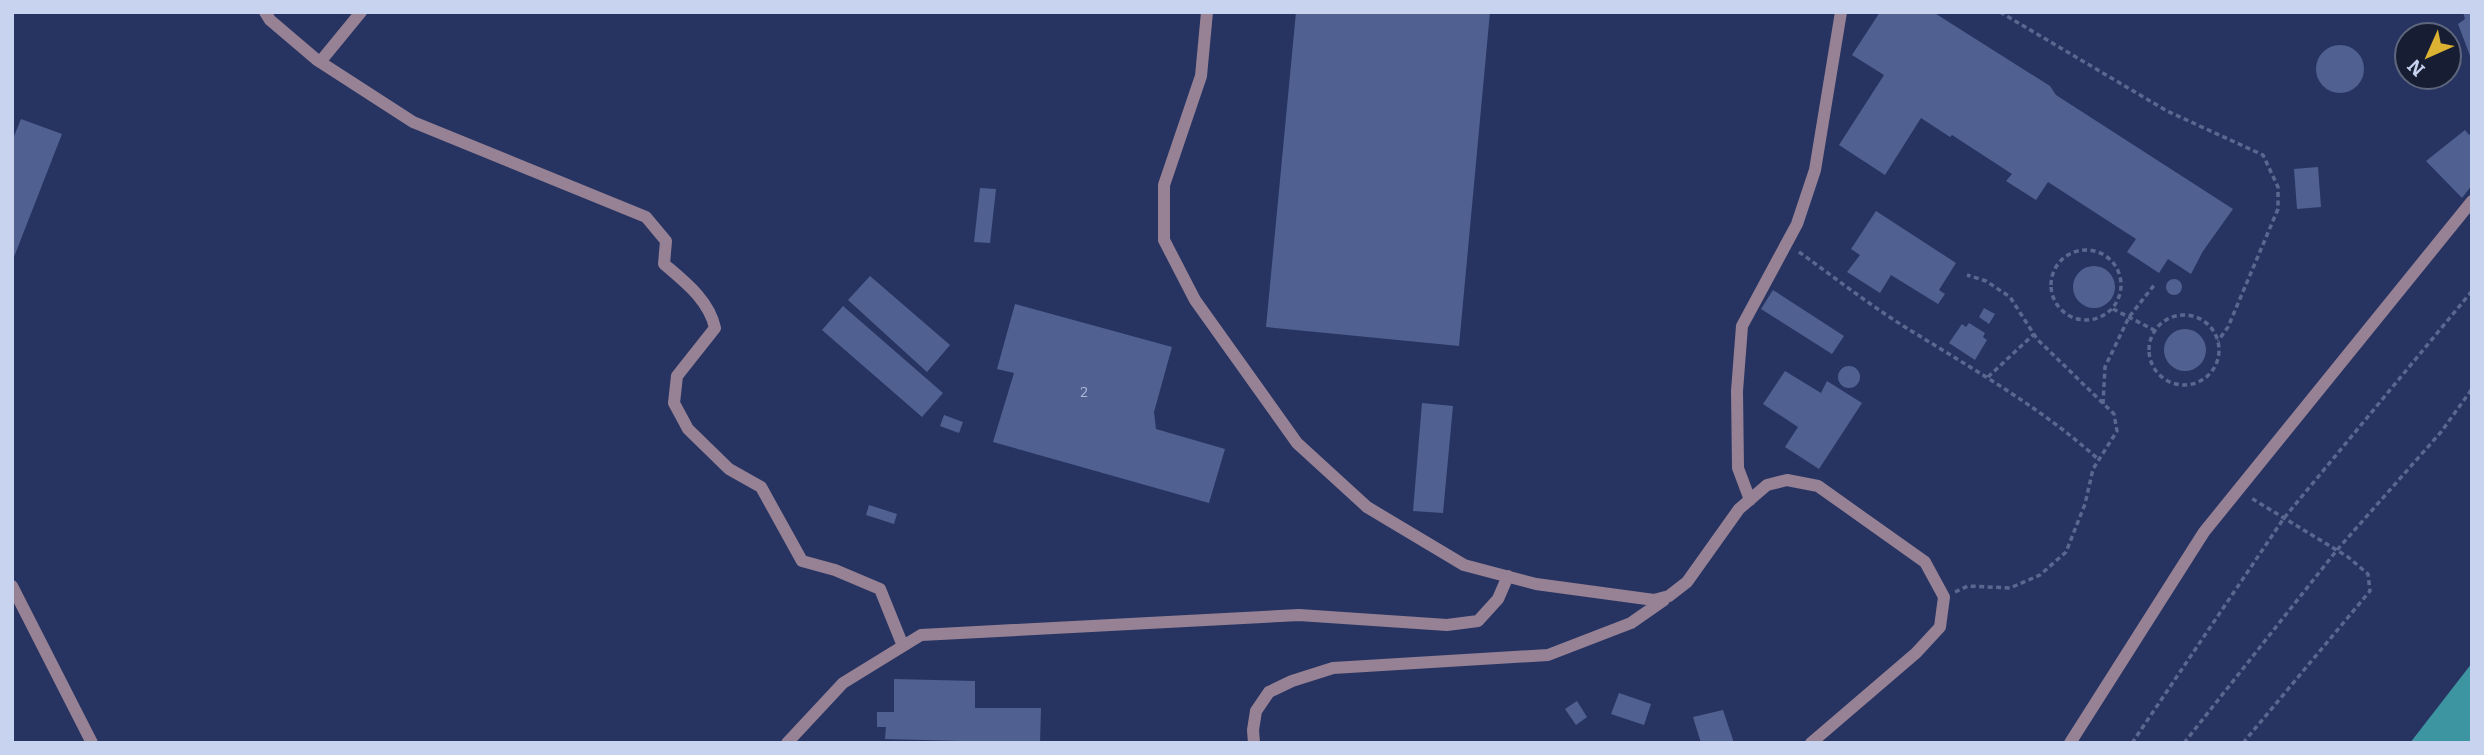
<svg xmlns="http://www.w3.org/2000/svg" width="2484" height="755" font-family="Bitter,serif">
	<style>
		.water { fill: #3d95a2 }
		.building { fill: #4f6091 }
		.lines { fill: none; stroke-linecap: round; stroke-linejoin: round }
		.path { stroke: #5b678f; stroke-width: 3.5; stroke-dasharray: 5 3.5; stroke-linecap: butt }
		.minor { stroke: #978295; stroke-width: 12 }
		.labels { text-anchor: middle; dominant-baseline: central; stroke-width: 5; stroke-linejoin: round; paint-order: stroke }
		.number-label { font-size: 14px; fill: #aab6d8 }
	</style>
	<rect width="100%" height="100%" fill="#273462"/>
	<path class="water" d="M2472,663V743H2410Z"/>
	<path class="building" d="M1296,12H1490L1459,346L1266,327Z
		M1880,12H1933L2050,86L2056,95L2233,209L2203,251L2191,274L2168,259L2159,273L2127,252L2136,239L2048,182L2036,200L2006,181L2012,174L1952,135L1950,137L1921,118L1885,175L1839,145L1884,75L1852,55Z
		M2463,12H2472V61L2458,24L2465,19Z
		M2316 69a24 24 0 1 1 48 0a24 24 0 1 1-48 0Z
		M21,119L62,134L12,262V141Z
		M2465,130L2469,135L2472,132V185L2462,198L2426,161Z
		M2318,167L2321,207L2297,209L2294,169Z
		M980,188L996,189L990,243L974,242Z
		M1876,211L1956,263L1939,290L1945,294L1938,304L1891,275L1880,293L1847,272L1860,255L1851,249Z
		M2073 287a21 21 0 1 1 42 0a21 21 0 1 1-42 0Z
		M870,276L950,345L927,372L848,300Z
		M2166 287a8 8 0 1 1 16 0a8 8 0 1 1-16 0Z
		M1773,290L1844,336L1832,354L1761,309Z
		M1015,304L1172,347L1154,412L1156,429L1225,449L1209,503L993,442L1014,373L997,369Z
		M843,306L943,393L922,417L822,330Z
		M1984,308L1995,314L1989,324L1979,317Z
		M1969,323L1985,333L1983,337L1987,340L1975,360L1949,343L1962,324L1966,327Z
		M2164 350a21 21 0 1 1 42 0a21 21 0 1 1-42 0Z
		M1838 377a11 11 0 1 1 22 0a11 11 0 1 1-22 0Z
		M1785,371L1821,393L1827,381L1862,403L1819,469L1785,447L1798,427L1763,404Z
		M1422,403L1453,406L1443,513L1413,511Z
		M944,415L963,422L959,433L940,426Z
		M869,505L897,514L894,524L866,515Z
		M894,679L975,681V708H1041L1040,743L885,739L886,727H877V712H894Z
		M1619,693L1651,704L1644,725L1611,714Z
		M1577,701L1587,717L1576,725L1565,709Z
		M1723,710L1734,743H1701L1693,717Z"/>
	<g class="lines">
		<path class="path" d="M2000,12L2167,111L2263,155L2278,187V209L2228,327L2218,341
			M2051 285a35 35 0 1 1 70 0a35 35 0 1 1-70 0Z
			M1799,252C1838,280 1876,310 1918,335C1981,374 2044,410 2099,460
			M2113,309L2154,330
			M2149 350a35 35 0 1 1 70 0a35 35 0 1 1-70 0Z
			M1988,377L2034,334
			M2103,404L2105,367L2129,317L2155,284
			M1955,592L1968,586L2010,588L2040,575L2066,552L2085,504L2093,469L2117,431L2114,414L2037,339L2010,297L1986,281L1967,275
			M2132,743L2284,518L2472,291
			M2184,743L2337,550L2441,432L2472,389
			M2243,743L2370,591L2368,574L2348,557L2251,498"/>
		<path class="minor" d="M265,12L270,20L317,60L413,122L646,217L666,241L664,264C685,282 709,300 715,328L677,376L674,403L688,429L729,469L761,487L802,561L835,570L880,589L903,646
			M1207,12L1201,76L1164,185V240L1195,300L1297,443L1367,507L1464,565L1536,584L1654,600L1669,596L1687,582L1739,509L1767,485L1787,480L1818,486L1925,562L1944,597L1940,627L1916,653L1811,743
			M320,62L361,12
			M1750,500L1738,468L1737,391L1742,326L1797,224L1815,170L1841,12
			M12,586L92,743
			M787,743L843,683L921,635L1299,615L1447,625L1478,621L1498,599L1508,576
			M1254,743L1253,730L1256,711L1269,692L1292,681L1333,668L1548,655L1631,623L1664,600
			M2070,743L2204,532L2472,201"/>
	</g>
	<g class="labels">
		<g class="number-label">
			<text x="1084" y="392">2</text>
		</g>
	</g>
	<rect width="2484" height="755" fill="none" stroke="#c8d3ef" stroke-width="28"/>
	<g transform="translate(2428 56) rotate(225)"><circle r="33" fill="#171e33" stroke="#5e667e" stroke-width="2"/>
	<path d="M0-5L12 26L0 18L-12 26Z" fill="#dcb233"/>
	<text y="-10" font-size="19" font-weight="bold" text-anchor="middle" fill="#c8d3ef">N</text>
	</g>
</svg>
